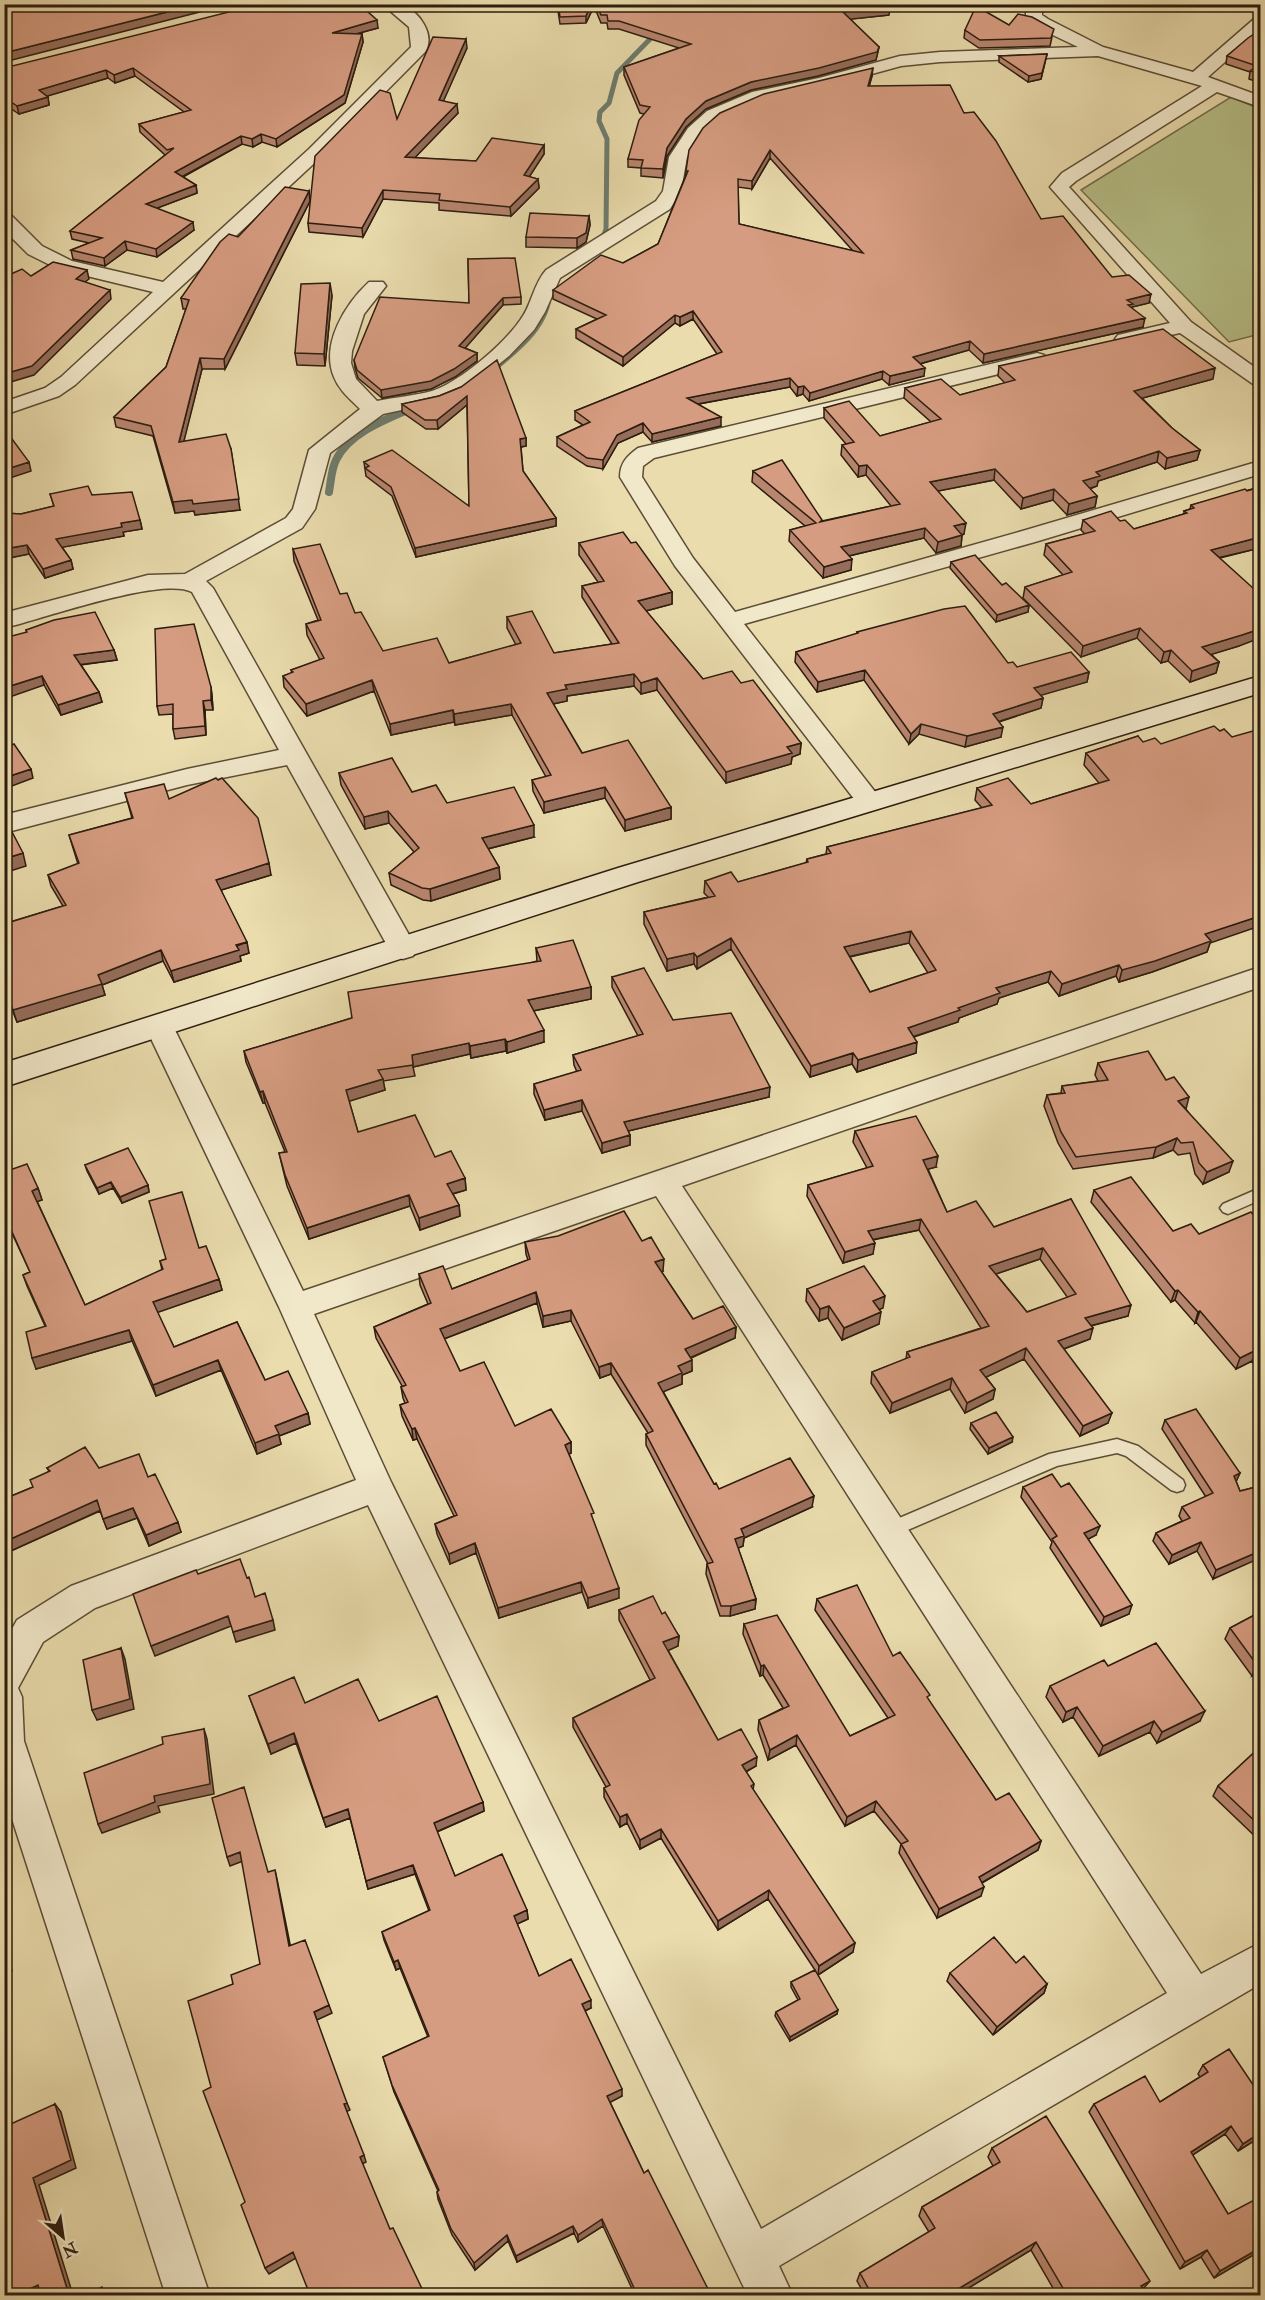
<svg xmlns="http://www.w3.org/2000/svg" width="1265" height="2300" font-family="'IM FELL Double Pica',serif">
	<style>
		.green { fill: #b7c089; stroke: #726e4c; stroke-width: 1.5 }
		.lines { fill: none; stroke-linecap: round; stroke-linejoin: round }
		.stream-far1 { stroke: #6d7c6e; stroke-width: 5 }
		.stream { stroke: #6d7c6e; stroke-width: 8 }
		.lane-casing { stroke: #5c4d36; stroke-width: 3 }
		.street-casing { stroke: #5c4d36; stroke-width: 3 }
		.secondary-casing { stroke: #2d1d0f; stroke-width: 3 }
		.lane { fill: #f1e8ca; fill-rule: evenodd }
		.street { fill: #f1e8ca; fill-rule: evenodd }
		.secondary { fill: #f1e8ca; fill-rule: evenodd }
		.wall { fill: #b8866f; stroke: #2d1d0f; stroke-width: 1.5; fill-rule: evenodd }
		.shaded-wall { fill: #966d5a; stroke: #2d1d0f; stroke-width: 1.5 }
		.building { fill: #d69c81; stroke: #2d1d0f; stroke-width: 1.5; fill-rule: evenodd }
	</style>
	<rect width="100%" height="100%" fill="#eadcad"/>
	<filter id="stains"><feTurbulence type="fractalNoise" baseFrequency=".00333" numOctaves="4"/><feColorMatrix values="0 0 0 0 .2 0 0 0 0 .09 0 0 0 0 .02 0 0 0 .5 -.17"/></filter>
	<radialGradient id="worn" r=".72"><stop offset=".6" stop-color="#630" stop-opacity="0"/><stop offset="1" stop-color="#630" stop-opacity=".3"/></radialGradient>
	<path class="green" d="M1231,97L1260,109V334L1229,342L1081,190Z"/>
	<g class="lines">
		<path class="stream-far1" d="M601,243L606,229L607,139L599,121L600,112L609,103L617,73L653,36L656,30
			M492,371C518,349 548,327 550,291"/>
		<path class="stream" d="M329,492C331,482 331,470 336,460C349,433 386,419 412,408"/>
		<g class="lane-casing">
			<path id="lane" d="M1260,1188V1200L1228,1214L1223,1212L1220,1208L1223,1204Z
				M1117,1439L1138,1446L1183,1480L1185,1485L1183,1490L1177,1492L1171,1490L1126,1456L1117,1453L1057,1466L889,1538L883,1535L880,1530L883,1525L1049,1454Z"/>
		</g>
		<g class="street-casing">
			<path id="street" d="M382,4C388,4 396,3 402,5C419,11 436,35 425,52L321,157L75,385L59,396L4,415V402L45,388L61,377L153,292L58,269L28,254L4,230V213L11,215L42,246L72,261L163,282L309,149L411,47L409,27Z
				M1026,4H1042V15L1048,19L1103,47L1193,72L1254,19L1260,18V31L1208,77L1260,96V107L1217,92L1076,181L1069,187L1191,322L1260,371V386L1253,384L1180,333L1125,345L1118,343L1115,339L1118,335L1170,323L1050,187L1062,173L1202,86L1098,56L940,62L901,66L821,88L763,100L719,119L701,135L687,157L681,191L670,209L560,278L545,312L534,330L509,356L473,385L461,393L439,402L383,414L330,453L315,509L302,528L206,581L213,588L417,949L413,956L403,959L393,956L287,765L187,785L4,833V815L187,769L279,750L192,592C162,576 42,619 4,628V613L148,575L185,574L286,518L293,509L309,450L360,409C350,399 339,390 334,377C320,344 346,303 369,282H383L386,286L364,314L352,351L351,363L356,379L377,401C395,397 414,396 432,391C461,381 504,344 521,319C532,304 533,285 546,270L656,201L663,191L669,157L688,128L707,111L752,92L819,78L900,56L940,52L1078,47L1036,27L1026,16Z
				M1037,353L1044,355L1047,359L1044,363L654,458L643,466L642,477L693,558L735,612L1019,532L1260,461V474L1035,542L744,624L883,802L879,808L870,811L861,808L675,566L620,477C620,463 627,456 638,448Z
				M1260,967V987L682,1186L1201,1974L1260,1943V1984L779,2266L793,2296H748L368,1505L95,1608L43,1642L18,1688L22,1697L24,1741L210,2296H166L4,1794V1643L17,1620L71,1586L356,1480L279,1307L145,1026L149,1019L159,1016L169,1019L173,1026L303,1291ZM656,1196L1167,1993L761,2229L391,1482L314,1314Z"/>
		</g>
		<g class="secondary-casing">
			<path id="secondary" d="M1260,676V693L638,882L4,1087V1063L618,868Z"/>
		</g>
		<use href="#lane" class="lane"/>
		<use href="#street" class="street"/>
		<use href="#secondary" class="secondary"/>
	</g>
	<path class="wall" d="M557,4H644L645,6L889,15L850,19L879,47L876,60L818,76L751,90L706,109L686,127L667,156L663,178L641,176V168L628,167V159L644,114L640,113L624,75V67L679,48L619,29H608L607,23H601L594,6L586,23L560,24Z
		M360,6L378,28L356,34H362L363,42L345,103L277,147L262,142L253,147L242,144L183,177L196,185L197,193L157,208L194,230L157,257L127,250L105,266L73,259L71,250L89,243L72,239L70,231L165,155L140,132L139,124L184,112L135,76L115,83L108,78L46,96L48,97L49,105L19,114L4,104V68Z
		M1009,25L1052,37L1050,46L979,48L964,38L965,30Z
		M1260,30V83L1249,79L1250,72L1226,64L1227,56Z
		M467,48L443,101L458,113L414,158L476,161L544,145V154L529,177L538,179L539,188L511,216L439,210V203L383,199L363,237L309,232L308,223L397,119Z
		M1047,54L1041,79L1028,82L999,62V56Z
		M872,76L869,86L964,113L1041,219L1112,277L1149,303L1132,307V309L1143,327L983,363L969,350L920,364L924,376L889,385L882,379L809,401L803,394L797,396L790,387L699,404L721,426L652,442L643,432L618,443L603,469L587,466L557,446V437L583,425L575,420V411L717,354L693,319L680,326L675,323L623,366L576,338V329L597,319L553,299V290L623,263L658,244L685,177L686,171ZM770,158L853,251L739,224L738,187L752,189Z
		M309,191L310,201L225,369H202L183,442L240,510L195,515L194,511L175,513L153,436L116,427L114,417L166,367L186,309H183L181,298L238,237Z
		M589,216L590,225L586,242L577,248L526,247V237Z
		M468,259L521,297V304L503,305L465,348L477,353V361L455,377L431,389L382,398L358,378L355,368L354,360L469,303Z
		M332,295L325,366L297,365L295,353Z
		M999,366L1213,379L1142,398L1172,428L1200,450L1197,460L1165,469L1157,462L1098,481L1097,486L1090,489L1097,496L1095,507L1067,515L1053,500L1021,509L994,480L937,491L964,534L962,535L961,546L936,553L924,538L849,556L851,570L823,578L789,541L790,530L805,526L752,482L753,471L822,521L891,506L866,475L858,477L841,455L842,445L846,444L824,418V408L880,436L931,422L904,398L905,388L960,395L1005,383L998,376Z
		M461,387L526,438V446L521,447L523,471L556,518V526L416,557L392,496L366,476L364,462L469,506L467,405L438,429H426L402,412V404L439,396Z
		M1260,487V548L1220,558L1239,646L1211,654L1219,662L1216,673L1190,682L1168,661L1161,663L1137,638L1081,657L1023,598L1025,587L1063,575L1044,555L1046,544L1085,534L1081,530L1083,520L1120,521L1134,529L1184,514V511L1190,509L1191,505Z
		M50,494L92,495L140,520L142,529L123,532L124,536L62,547L71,560L73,569L45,578L29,554L4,559V513L21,514L54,506Z
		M579,543H631L672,592V604L646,611L703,679L741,683L801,743L800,754L792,757L791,764L726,783L657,690L641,694L634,686L567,696V701L553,704L582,753L671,807V819L625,831L605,798L544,813L533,791L532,780L546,777L512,715L455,725L454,722L391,735L374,691L307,716L284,687L283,676L292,673L291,670L320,660L307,635L306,624L318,620L294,561L293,549L340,594L383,651L449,663L516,645L507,628V617L554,653L612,644L582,597V586L598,582L579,555Z
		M951,562L1002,585L1029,605L1028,612L996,622L950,568Z
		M26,630L114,650L117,660L81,665L99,692L102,702L61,715L44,685Z
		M857,632L1008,663L1017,667L1089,672L1087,682L1040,695L1043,698L1041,708L999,722L1001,737L965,747L919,734L909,744L864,680L817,692L795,662L796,652L857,634Z
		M211,687L212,696L213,710H205L206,735L175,739L173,729V714L159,715L157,706Z
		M1138,736L1210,943L1207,952L1152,972L1119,982L1116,976L1059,996L1048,982L999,998L997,1004L959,1018L958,1022L914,1037L916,1053L857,1072L852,1064L810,1077L731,949L697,969L694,964L667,971L644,924V912L708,897L704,893L705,881L738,882L806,863L807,859L826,854L827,847L982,808L975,800L977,788L1031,804L1099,783L1084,765L1086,753ZM909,943L928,973L870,992L850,957Z
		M339,773L412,792L447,803L534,837L488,849L499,867L500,879L431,901L423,900L391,885L389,873L414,852L389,823L365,829L341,785Z
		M125,793L169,799L271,875L221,890L249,953L240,956L241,961L174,982L163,961L102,985L105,995L17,1022L4,989V918L7,923L63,906L51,886L48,875L78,864L69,835L132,818Z
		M536,948L591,987V999L533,1011L544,1042L507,1053L506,1051L471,1058L470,1054L413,1067L415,1076L383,1081L385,1090L349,1101L358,1132L435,1157L465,1178L466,1190L453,1194L459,1205L460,1216L420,1230L410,1206L309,1239L287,1186L279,1153L285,1152L265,1103H263L246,1062L244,1051L537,961Z
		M612,977L673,1020L769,1097L628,1131L630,1135V1145L602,1153L582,1111L545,1120L534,1094V1084L577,1072L574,1065L573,1055L638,1036L612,987Z
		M1098,1063L1166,1080L1229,1172L1203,1184L1195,1174L1190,1153L1178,1155L1173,1150L1153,1158L1073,1169L1058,1143L1044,1106L1047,1095L1061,1093L1062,1086L1098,1081L1095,1075Z
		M855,1131L936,1167L928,1169L947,1212L994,1227L1071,1199L1128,1316L1091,1326L1090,1339L1064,1349L1108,1423L1080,1436L1024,1359L986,1377L995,1389L993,1399L965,1413L950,1389L890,1413L871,1383L872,1372L906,1359L907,1352L981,1328L919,1230L873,1240V1254L843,1263L807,1196L808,1185L867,1168L853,1142ZM1040,1259L1068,1298L1027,1312L996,1274Z
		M85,1165L148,1185L149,1192L122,1203L113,1188L99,1194L87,1171Z
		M4,1172L38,1188L42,1200L37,1201L85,1305L162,1270L160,1261L199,1248L219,1279L222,1290L157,1312L174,1347L237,1322L265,1380L308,1413L310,1424L279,1436L281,1444L257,1454L221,1370L156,1396L132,1341L36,1369L45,1326L27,1286L23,1275L30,1272L4,1216Z
		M1094,1190L1173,1231L1199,1234L1260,1223V1376L1252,1361L1236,1369L1196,1322L1195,1323L1175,1300L1171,1302L1091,1202Z
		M642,1241L663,1271H661L693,1319L736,1327L735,1338L691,1358L692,1371L682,1375V1384L663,1391L714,1484L719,1489L812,1507L744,1538L743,1546L738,1548L756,1599L755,1609L730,1616H720L706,1574L707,1564H708L646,1445V1434L648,1433L611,1374L600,1378L571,1321L543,1327L537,1303L444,1339L460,1371L515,1426L571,1442V1453L569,1454L594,1523L619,1598L588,1608L582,1592L499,1618L476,1553L450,1564L437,1534L435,1524L454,1516L417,1439L413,1440L402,1416L400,1405L405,1403L403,1398L401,1387L402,1386L376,1338L374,1327L428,1304L420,1285L419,1274L452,1289L528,1260L526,1254L525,1242Z
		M807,1289L883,1308L879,1309V1324L842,1340L828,1318L819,1321L806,1301Z
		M1165,1420L1240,1473L1236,1481L1240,1491L1260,1486L1213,1579L1197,1551L1169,1564L1153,1541L1156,1533L1182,1521L1179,1516L1182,1507L1206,1497L1162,1429Z
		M971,1423L1012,1442L988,1454L970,1429Z
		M47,1468H99L148,1477L181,1532L149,1546L137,1518L107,1529L100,1511L4,1554V1499L33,1487L49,1471Z
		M1023,1487L1096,1535L1088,1539L1129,1614L1101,1626L1050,1548L1052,1542L1021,1497Z
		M817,1599L893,1656L928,1700L996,1800L1041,1841L1038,1850L982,1883L981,1896L937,1918L899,1853L901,1844L874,1811L845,1826L796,1745L768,1760L758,1730L759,1720L783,1708L763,1675L760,1676L743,1634L744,1624L850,1736L888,1718L815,1610Z
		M619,1610L662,1614L679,1636L678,1646L668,1650L718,1740L756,1766L746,1772L754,1784L753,1790L853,1952L818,1975L837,2014L790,2041L775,2016L776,2012L798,2000L791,1987V1982L815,1970L768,1899L718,1930L661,1838L640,1849L627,1823L620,1827L604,1797V1788L606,1787L573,1727V1718L650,1680L619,1620Z
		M1260,1612V1671L1252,1676L1225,1639L1230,1628Z
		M1108,1666L1200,1721L1157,1743L1150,1732L1099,1756L1073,1717L1063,1722L1046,1697L1050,1686Z
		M249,1696L305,1703L379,1721L483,1802L484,1811L437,1832L455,1876L527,1910L528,1919L517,1924L539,1976L591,2008L585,2011L622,2096L610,2102L644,2173L711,2295H630V2293L633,2291L603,2226L578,2242L574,2233L517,2262L508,2241L475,2270L452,2235L438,2199L437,2192L438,2191L394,2092L383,2057L428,2037L400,1968L396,1970L384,1940L382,1932L429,1911L415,1874L368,1889L350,1818L326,1827L296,1743L271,1754Z
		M1260,1747V1841L1213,1796L1218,1786Z
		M1016,1963L1047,1984L1044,1993L993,2035L947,1981L950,1973Z
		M1203,2065L1260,2137L1238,2151L1225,2134L1192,2155L1228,2214L1260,2251L1214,2278L1201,2257L1180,2269L1089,2112L1094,2104L1160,2102L1200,2077L1198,2074Z
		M992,2148L1143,2290L1147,2295H1057L1031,2250L957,2295H865L857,2281L860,2273L929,2232L919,2216L922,2207L993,2166L988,2157Z"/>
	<path class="shaded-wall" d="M199,4H231L4,62V53Z
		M591,4H594V6L586,23V16Z
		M891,4L889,15L843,20V12Z
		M920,4H928L920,8Z
		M377,20L378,28L333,40L332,33Z
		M362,34L363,42L345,103L277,147L276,139Z
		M466,39L467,48L440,109L439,100Z
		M879,47L876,60L818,76L751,90L706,109L686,127L667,156L663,178V169L667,148L686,119L706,101L751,82Z
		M1047,54L1041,79L1028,82L1029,76Z
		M133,68L135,76L115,83L114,75Z
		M873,68L872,76L867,94L868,86Z
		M106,70L108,78L41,98L39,90Z
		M48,97L49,105L19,114L17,106Z
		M457,104L458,113L406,167L405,157Z
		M261,134L262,142L253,147L252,139Z
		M241,136L242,144L176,180L175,172Z
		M544,145V154L524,185V175Z
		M770,150V158L752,189V181Z
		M538,179L539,188L511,216L510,207Z
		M196,185L197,193L147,212L146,204Z
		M383,190V199L363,237L362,228Z
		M309,191L310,201L225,369L224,359Z
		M589,216L590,225L586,242L577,248V238Z
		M193,222L194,230L157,257L156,249Z
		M125,241L127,250L105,266L104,258Z
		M87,270L89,279L77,288L76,279Z
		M330,283L332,295L325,366L324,354Z
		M110,290L111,299L34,375L4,384V374Z
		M1151,294L1149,303L1132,307L1131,313L1126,314L1127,300Z
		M503,298V305L460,354L459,346Z
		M693,311V319L680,326V317Z
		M675,315V323L623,366V357Z
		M1145,318L1143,327L983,363L984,354Z
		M970,341L969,350L912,366L913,357Z
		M477,353V361L455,377L431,389L382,398L381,390Z
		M200,358L202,369L181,453L179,442Z
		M925,368L924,376L889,385L890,376Z
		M1215,368L1213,379L1132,401L1134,391Z
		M883,371L882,379L809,401L810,393Z
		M790,378V387L687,406V398Z
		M804,386L803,394L797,396L798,387Z
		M467,396L468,404L438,429L437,420Z
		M721,417V426L652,442V434Z
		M643,423V432L618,443L603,469V460L617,435Z
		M526,438V446L520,447V439Z
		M231,449L240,510L195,515L194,511L175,513L173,502Z
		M1200,450L1197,460L1165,469L1167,458Z
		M1159,451L1157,462L1098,481L1097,486L1081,491L1083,481L1096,472Z
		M29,462L31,471L4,480V470Z
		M867,465L866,475L858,477L859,466Z
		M995,469L994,480L928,493L930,482Z
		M1054,489L1053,500L1021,509L1023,498Z
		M1097,496L1095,507L1067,515L1069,504Z
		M556,518V526L416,557L415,548Z
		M140,520L142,529L123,532L124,536L59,548L56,539L121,523Z
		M966,523L964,534L953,537L954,526Z
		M925,528L924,538L840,558L841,547Z
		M962,535L961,546L936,553L938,542Z
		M1260,537V548L1209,560L1211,550Z
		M27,545L29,554L4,559V549Z
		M852,559L851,570L823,578L824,567Z
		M71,560L73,569L45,578L43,569Z
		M672,592V604L638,613V601Z
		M1029,605L1028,612L996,622L997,615Z
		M1140,628L1137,638L1081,657L1083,646Z
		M1260,629V638L1239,646L1200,658L1202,647Z
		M114,650L117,660L77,665L74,655Z
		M1171,650L1168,661L1161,663L1164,652Z
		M1219,662L1216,673L1190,682L1192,671Z
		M865,670L864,680L817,692L818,682Z
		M1089,672L1087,682L1032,698L1034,688Z
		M634,674V686L567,696V701L548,705L547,693L565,685Z
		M42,676L44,685L4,699V688Z
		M657,678V690L641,694V683Z
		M372,680L374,691L307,716L306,704Z
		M211,687L212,696L213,710L211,700Z
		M99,692L102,702L61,715L58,705Z
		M1043,698L1041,708L991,724L993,714Z
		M203,701L205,710L206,735L205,726Z
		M511,704L512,715L455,725L454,714Z
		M453,710L454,722L391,735L390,724Z
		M921,724L919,734L909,744L911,734Z
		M1003,727L1001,737L965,747L967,736Z
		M801,743L800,754L792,757L791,764L726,783V772L787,747Z
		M31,769L33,778L4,789V778Z
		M605,787V798L544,813V802Z
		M671,807V819L625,831V820Z
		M388,811L389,823L365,829L364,817Z
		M534,825V837L483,850L482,838Z
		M23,853L26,866L4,873V859Z
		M269,863L271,875L218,891L216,880Z
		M499,867L500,879L431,901L430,889Z
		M1260,916V926L1210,943L1207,952L1152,972L1119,982L1122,970L1205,934Z
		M911,931L909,943L843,958L844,947Z
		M731,938V949L697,969V957Z
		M247,942L249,953L240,956L241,961L174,982L171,971Z
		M161,950L163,961L102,985L105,995L17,1022L13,1010L98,975Z
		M694,953V964L667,971V959Z
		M1119,965L1116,976L1059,996L1062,984Z
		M1051,971L1048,982L999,998L997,1004L959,1018L958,1022L906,1039L908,1028L958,1008L996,988Z
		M591,987V999L528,1012V1000Z
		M544,1030V1042L507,1053V1042Z
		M505,1039L506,1051L471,1058L470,1046Z
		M917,1042L916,1053L857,1072L858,1060Z
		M469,1043L470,1054L413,1067L412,1055Z
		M853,1053L852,1064L810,1077L811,1066Z
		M383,1079L385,1090L347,1102L346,1090Z
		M770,1087L769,1097L624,1132V1122Z
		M263,1091L265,1103H263L260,1092Z
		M1189,1097L1186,1109L1178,1101Z
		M582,1100V1111L545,1120L544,1110Z
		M630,1135V1145L602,1153V1143Z
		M1177,1138L1173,1150L1153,1158L1156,1147Z
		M938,1156L936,1167L922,1171L923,1160Z
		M1233,1161L1229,1172L1203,1184L1207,1172Z
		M465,1178L466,1190L448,1195L447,1184Z
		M111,1182L113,1188L99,1194L97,1188Z
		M148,1185L149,1192L122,1203L120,1197Z
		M38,1188L42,1200L36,1202L32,1191Z
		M409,1195L410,1206L309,1239L307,1228Z
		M459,1205L460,1216L420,1230L419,1218Z
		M921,1219L919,1230L866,1241L868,1231Z
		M875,1243L873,1254L843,1263L845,1252Z
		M1043,1248L1040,1259L987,1277L989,1266Z
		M664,1259L663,1271L655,1274V1262Z
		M219,1279L222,1290L156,1313L153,1302Z
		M1178,1290L1175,1300L1171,1302L1175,1291Z
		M536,1292L537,1303L441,1340L440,1329Z
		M885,1296L883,1308L871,1313L873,1301Z
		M1131,1305L1128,1316L1082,1328L1085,1318Z
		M829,1306L828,1318L819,1321L820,1309Z
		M571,1310V1321L543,1327V1316Z
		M1200,1311L1196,1322L1195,1323L1198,1312Z
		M881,1312L879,1324L842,1340L844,1328Z
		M736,1327L735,1338L685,1360V1349Z
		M1093,1328L1090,1339L1055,1352L1058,1341Z
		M129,1330L132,1341L36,1369L32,1358Z
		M1026,1348L1024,1359L978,1381L980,1370Z
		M1256,1350L1252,1361L1236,1369L1240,1358Z
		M218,1360L221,1370L156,1396L153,1385Z
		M692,1360V1371L682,1375V1384L658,1394V1383L678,1366Z
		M611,1363V1374L600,1378L599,1367Z
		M952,1378L950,1389L890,1413L892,1403Z
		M995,1389L993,1399L965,1413L967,1403Z
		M308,1413L310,1424L279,1436L281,1444L257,1454L255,1443L275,1426Z
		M1112,1413L1108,1423L1080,1436L1083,1426Z
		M415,1428L417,1439L413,1440L412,1429Z
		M1013,1437L1012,1442L988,1454L989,1448Z
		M571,1442V1453L565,1456V1445Z
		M1240,1473L1236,1482L1234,1476Z
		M814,1496L812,1507L744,1538L743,1546L734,1550L735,1539L741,1529Z
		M97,1500L101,1510L4,1554V1542Z
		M133,1508L137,1518L107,1529L103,1519Z
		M178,1522L181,1532L149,1546L146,1535Z
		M1100,1526L1096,1535L1081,1543L1084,1533Z
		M1201,1542L1197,1551L1169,1564L1172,1555Z
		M475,1543L476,1553L450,1564L449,1554Z
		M1260,1551V1558L1213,1579L1216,1570Z
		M581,1582L582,1592L499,1618L498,1608Z
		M619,1588V1598L588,1608V1598Z
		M756,1599L755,1609L730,1616L731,1606Z
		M1132,1605L1129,1614L1101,1626L1104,1617Z
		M228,1616L231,1626L155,1656L151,1646Z
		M273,1620L275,1630L236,1642L233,1632Z
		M679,1636L678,1646L663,1653V1642Z
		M121,1648L125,1659L134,1709L97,1720L92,1710Z
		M1260,1663V1671L1252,1676L1257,1665Z
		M764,1665L763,1675L760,1676L761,1666Z
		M1077,1707L1073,1717L1063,1722L1066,1712Z
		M1205,1711L1200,1721L1157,1743L1162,1732Z
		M1154,1721L1150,1732L1099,1756L1103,1746Z
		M204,1729L207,1739L214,1794L158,1806L160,1812L102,1833L98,1824L154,1796Z
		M294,1733L296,1743L271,1754L268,1744Z
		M797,1735L796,1745L768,1760L770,1750Z
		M757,1757L756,1766L741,1774L742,1765Z
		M876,1801L874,1811L845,1826L847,1817Z
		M483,1802L484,1811L436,1832L434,1823Z
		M348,1809L350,1818L326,1827L323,1818Z
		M627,1814V1823L620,1827V1817Z
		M661,1829V1838L640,1849V1840Z
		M1041,1841L1038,1850L976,1886L979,1877Z
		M240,1852L243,1861L230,1866L227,1857Z
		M413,1865L415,1874L368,1889L366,1881Z
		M275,1870L277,1879L292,1954L289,1946Z
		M984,1887L981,1896L937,1918L939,1909Z
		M769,1890L768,1899L718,1930V1921Z
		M527,1910L528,1919L515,1925L514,1916Z
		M855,1943L853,1952L818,1975L819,1966Z
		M4,1944L12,1971L7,1974L11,1990L4,1993Z
		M398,1960L400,1968L396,1970L394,1962Z
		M1047,1984L1044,1993L993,2035L997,2027Z
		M591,2000V2008L582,2012V2004Z
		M329,2005L332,2013L317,2020L314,2012Z
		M838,2010L837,2014L790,2041V2037Z
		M622,2089V2096L607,2104V2096Z
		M347,2103L350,2110L346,2112L344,2104Z
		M55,2104L61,2112L76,2168L39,2185L73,2295H69L33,2178Z
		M1231,2126L1225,2134L1185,2160L1191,2152Z
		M1260,2133V2137L1238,2151L1243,2144Z
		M364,2155L366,2162L362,2164L360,2157Z
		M602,2219L603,2226L578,2242V2235Z
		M573,2226L574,2233L517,2262L516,2256Z
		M507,2235L508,2241L475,2270L474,2263Z
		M1036,2242L1031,2250L957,2295H948Z
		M1260,2248V2251L1214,2278L1220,2271Z
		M1207,2250L1201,2257L1180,2269L1185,2262Z
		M293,2252L296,2258L269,2274L265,2268Z
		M1150,2281L1143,2289L1141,2286Z
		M38,2285L44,2292L36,2295H17Z
		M361,2290L364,2295H352Z"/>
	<path class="building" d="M4,4H199L4,53Z
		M261,4H359L377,20L332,33L362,34L344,95L276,139L261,134L252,139L241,136L175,172L196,185L146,204L193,222L156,249L125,241L104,258L71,250L102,238L70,231L174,148L167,150L139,124L191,110L133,68L114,75L106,70L39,90L48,97L17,106L4,97V68Z
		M558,4H591L586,16L560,17Z
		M596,4H644L645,6L647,4H890L889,7L843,12L879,47L877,52L819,68L751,82L706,101L686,119L667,148L663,169L641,168L643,160L628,159L639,120L650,107L640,105L624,67L691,44L619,21H608L607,15H601Z
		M976,6L1009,25L1018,14L1032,17L1054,29L1051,38L980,40L965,30Z
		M1260,30V74L1250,71L1257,66L1227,56L1248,38Z
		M433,37L466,39L439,100L457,104L405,157L476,161L492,138L544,145L524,175L538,179L510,207L439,200L440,194L383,190L362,228L308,223L315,156L380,90L390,93L397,119Z
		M1047,54L1042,73L1029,76L999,56Z
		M873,68L868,86L950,85L964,113L974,112L996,141L1041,219L1063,216L1112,277L1129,275L1151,294L1127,300L1133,304L1128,305L1145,318L984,354L970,341L913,357L925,368L890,376L883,371L810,393L804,386L798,387L790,378L687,398L721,417L652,434L643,423L617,435L603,460L587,458L557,437L590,422L575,411L722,352L693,311L680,317L675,315L623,357L576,329L606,315L553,290L601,255L623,263L658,244L688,171H686L689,150L703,128L720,113L764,94ZM770,150L863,253L739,224L738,179L752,181Z
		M285,187L309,191L224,359L200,358L179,442L226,434L231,449L239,499L193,504L192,500L173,502L151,426L114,417L166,367L189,300L181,298L220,242L229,234L238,237Z
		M530,213L589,216L586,233L577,238L526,237Z
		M515,258L521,297L503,298L459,346L477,353L454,369L431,381L381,390L357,370L354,360L380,297L469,303L468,259Z
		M53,262L87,270L76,279L110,290L32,366L4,374V265L11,274L22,269L31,276Z
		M330,283L324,354L295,353L301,284Z
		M1163,329L1215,368L1134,391L1172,428L1200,450L1167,458L1159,451L1096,472L1100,476L1083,481L1097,496L1069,504L1054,489L1023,498L995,469L930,482L966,523L954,526L962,535L938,542L925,528L841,547L852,559L824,567L790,530L816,523L753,471L782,460L822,520L820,522L900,504L867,465L859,466L842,445L854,442L824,408L849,401L880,436L941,419L905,388L941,379L960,395L1015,380L999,366Z
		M497,360L526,438L520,439L523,471L556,518L415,548L391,487L365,468L369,466L364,462L392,450L469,506L467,396L437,420H425L402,404L439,396L461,387Z
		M4,428L29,462L4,470Z
		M88,486L92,495L132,492L140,520L121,523L122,527L56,539L71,560L43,569L27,545L4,549V513L21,514L54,506L50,494Z
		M1260,487V537L1211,550L1254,589L1260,587V629L1242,635L1202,647L1219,662L1192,671L1171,650L1164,652L1140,628L1083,646L1025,587L1072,572L1046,544L1095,531L1083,520L1111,511L1120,521L1125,520L1134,529L1187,513L1184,511L1194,508L1191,505L1245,489L1247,491Z
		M623,532L631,543L636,542L672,592L638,601L703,679L732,671L741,683L753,680L801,743L787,747L792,753L726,772L657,678L641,683L634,674L565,685L567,689L547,693L582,753L628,740L671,807L625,820L605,787L544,802L532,780L551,775L511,704L454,714L453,710L390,724L372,680L306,704L283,676L293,672L291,670L324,658L306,624L321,620L293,549L320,544L340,594L347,593L355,613L361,612L383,651L437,638L449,663L521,643L507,617L532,611L554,653L619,643L582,586L604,581L579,543Z
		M975,555L1002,585L1006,583L1029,605L997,615L951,562Z
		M965,606L1008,663L1013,662L1017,667L1071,652L1089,672L1034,688L1043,698L993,714L1003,727L967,736L921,724L911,734L865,670L818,682L796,652L858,633L857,632L944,609Z
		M95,612L114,650L74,655L99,692L58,705L42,676L4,688V638L27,632L26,630L54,620Z
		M194,624L211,687V700L203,701L205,726L173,729V704L157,706L155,629Z
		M1214,726L1220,731L1224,729L1232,737L1260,729V916L1205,934L1211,941L1155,961L1122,970L1119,965L1062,984L1051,971L996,988L1000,993L958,1008L960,1010L908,1028L917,1042L858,1060L853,1053L811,1066L731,938L697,957L694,953L667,959L644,912L715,896L705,881L731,872L738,882L808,862L807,859L831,853L827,847L992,805L977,788L1008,778L1031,804L1109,780L1086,753L1138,736L1143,742L1155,738L1161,744ZM911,931L936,970L870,992L844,947Z
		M14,744L31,769L4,778V745L6,747Z
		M392,758L412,792L436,785L447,803L514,787L534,825L482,838L499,867L430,889L422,888L389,873L419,848L388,811L364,817L339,773Z
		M216,778L218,780L222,778L258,818L269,863L216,880L247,942L236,945L239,950L171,971L161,950L98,975L102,984L13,1010L4,987V918L7,923L66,905L48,875L79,863L69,835L133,818L125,793L164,784L169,799Z
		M9,826L23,853L4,859V827Z
		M573,940L591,987L528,1000L544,1030L507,1042L505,1039L470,1046L469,1043L412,1055L413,1065L378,1070L383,1079L346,1090L358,1132L415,1115L435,1157L451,1151L465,1178L447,1184L459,1205L419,1218L409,1195L307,1228L285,1175L279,1153L287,1152L263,1091L260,1092L244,1051L352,1018L348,992L541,961L536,948Z
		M644,968L673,1020L731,1013L770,1087L624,1122L630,1135L602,1143L582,1100L544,1110L534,1084L581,1070L573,1055L643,1034L612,977Z
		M1148,1051L1166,1080L1174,1077L1189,1097L1178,1101L1233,1161L1207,1172L1199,1163L1193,1142L1181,1143L1177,1138L1156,1147L1076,1157L1061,1132L1047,1095L1065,1093L1062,1086L1108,1080L1098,1063Z
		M916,1116L938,1156L923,1160L947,1212L976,1201L994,1227L1071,1199L1131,1305L1085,1318L1093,1328L1058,1341L1112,1413L1083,1426L1026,1348L980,1370L995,1389L967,1403L952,1378L892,1403L872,1372L910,1357L907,1352L989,1326L921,1219L868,1231L875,1243L845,1252L808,1185L873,1166L855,1131ZM1043,1248L1076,1294L1027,1312L989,1266Z
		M128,1148L148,1185L120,1197L111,1182L97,1188L85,1165Z
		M27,1164L38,1188L32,1191L85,1305L163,1269L160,1261L166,1259L149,1201L182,1192L199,1248L206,1246L219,1279L153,1302L174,1347L237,1322L265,1380L288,1371L308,1413L275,1426L279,1434L255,1443L218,1360L153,1385L129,1330L32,1358L26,1332L46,1326L23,1275L30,1272L4,1214V1172Z
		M1131,1177L1173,1231L1191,1224L1199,1234L1251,1212L1260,1223V1358L1256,1350L1240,1358L1200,1311L1198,1312L1178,1290L1175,1291L1094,1190Z
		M624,1211L642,1241L651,1237L664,1259L655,1262L693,1319L723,1306L736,1327L685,1349L692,1360L678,1366L682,1373L658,1383L714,1484L716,1483L719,1489L790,1458L814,1496L741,1529L744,1536L735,1539L756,1599L731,1606H721L707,1564L713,1562L646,1434L653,1431L611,1363L599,1367L571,1310L543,1316L536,1292L440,1329L460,1371L484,1362L515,1426L551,1409L571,1442L565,1445L594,1513L591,1514L619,1588L588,1598L581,1582L498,1608L475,1543L449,1554L435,1524L457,1515L415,1428L412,1429L400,1405L408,1402L401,1387L406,1385L374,1327L431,1303L419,1274L443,1266L452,1289L530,1259L525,1242L558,1236Z
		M864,1266L885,1296L873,1301L881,1312L844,1328L829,1306L820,1309L807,1289Z
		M1196,1409L1240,1473L1234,1476L1240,1491L1260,1486V1551L1216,1570L1201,1542L1172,1555L1156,1533L1190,1518L1182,1507L1213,1493L1165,1420Z
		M996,1412L1013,1437L989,1448L971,1423Z
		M85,1447L99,1468L139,1454L148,1477L155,1474L178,1522L146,1535L133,1508L103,1519L97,1500L4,1542V1499L33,1487L30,1480L50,1471L47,1468Z
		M1052,1474L1061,1487L1069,1483L1100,1526L1084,1533L1132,1605L1104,1617L1052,1539L1057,1536L1023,1487Z
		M240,1559L247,1578L249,1577L255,1597L265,1593L273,1620L233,1632L228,1616L151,1646L133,1594L196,1570L198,1574Z
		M857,1585L893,1656L900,1652L930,1695L927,1697L996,1800L1009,1793L1041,1841L979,1877L984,1887L939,1909L901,1844L908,1841L876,1801L847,1817L797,1735L770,1750L759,1720L789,1706L764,1665L761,1666L744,1624L777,1615L850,1736L895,1715L817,1599Z
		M653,1596L662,1614L665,1612L679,1636L663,1642L718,1740L741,1729L757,1757L742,1765L754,1784L751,1786L855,1943L819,1966L769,1890L718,1921L661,1829L640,1840L627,1814L620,1817L604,1788L610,1785L573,1718L655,1678L619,1610Z
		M1260,1612V1663L1257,1665L1230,1628Z
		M1156,1643L1205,1711L1162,1732L1154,1721L1103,1746L1077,1707L1066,1712L1050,1686L1104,1660L1108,1666Z
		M121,1648L130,1699L92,1710L83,1660Z
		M294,1677L305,1703L358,1679L379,1721L437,1696L483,1802L434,1823L455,1876L502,1854L527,1910L514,1916L539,1976L571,1959L591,2000L582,2004L622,2089L607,2096L644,2173L648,2170L711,2295H631L630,2293L635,2290L602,2219L578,2235L573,2226L516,2256L507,2235L474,2263L451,2229L437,2192L439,2190L392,2085L383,2057L429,2036L398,1960L394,1962L382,1932L430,1910L413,1865L366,1881L348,1809L323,1818L294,1733L268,1744L249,1696Z
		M204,1729L210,1784L154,1796L155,1802L98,1824L84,1773L163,1744L162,1737Z
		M1260,1747V1826L1218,1786Z
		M244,1787L268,1872L275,1870L289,1946L305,1940L329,2005L314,2012L347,2103L344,2104L364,2155L360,2157L390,2229L393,2228L425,2295H364L361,2290L352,2295H310L293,2252L265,2268L241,2205L245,2202L203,2091L211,2087L188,2001L233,1984L231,1975L260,1964L240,1852L227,1857L212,1798Z
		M994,1937L1016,1963L1024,1956L1047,1984L997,2027L950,1973Z
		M815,1970L838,2010L790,2037L776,2012L800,1999L791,1982Z
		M1229,2049L1260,2095V2133L1243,2144L1231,2126L1191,2152L1228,2214L1260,2197V2248L1220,2271L1207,2250L1185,2262L1094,2104L1145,2076L1160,2102L1208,2072L1203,2065Z
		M55,2104L71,2160L33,2178L69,2295H41L38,2285L17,2295H4V2127Z
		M1046,2116L1150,2281L1141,2286L1147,2295H1067L1036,2242L948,2295H872L860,2273L935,2228L922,2207L1000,2162L992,2148Z
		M102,2287L105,2295H87Z"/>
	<rect width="1265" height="2300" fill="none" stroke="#eadcad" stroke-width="24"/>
	<rect x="6" y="6" width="1253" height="2288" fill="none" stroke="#2d1d0f" stroke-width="3"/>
	<rect x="12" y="12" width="1241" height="2276" fill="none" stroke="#2d1d0f" stroke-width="1.5"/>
	<g transform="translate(63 2237) rotate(151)" stroke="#f1e8ca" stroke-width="4.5" paint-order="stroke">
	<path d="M0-4.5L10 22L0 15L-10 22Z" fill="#2d1d0f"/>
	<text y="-9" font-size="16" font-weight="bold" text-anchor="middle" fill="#2d1d0f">N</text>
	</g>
	<rect width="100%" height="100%" filter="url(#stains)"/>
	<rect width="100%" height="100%" fill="url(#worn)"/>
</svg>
